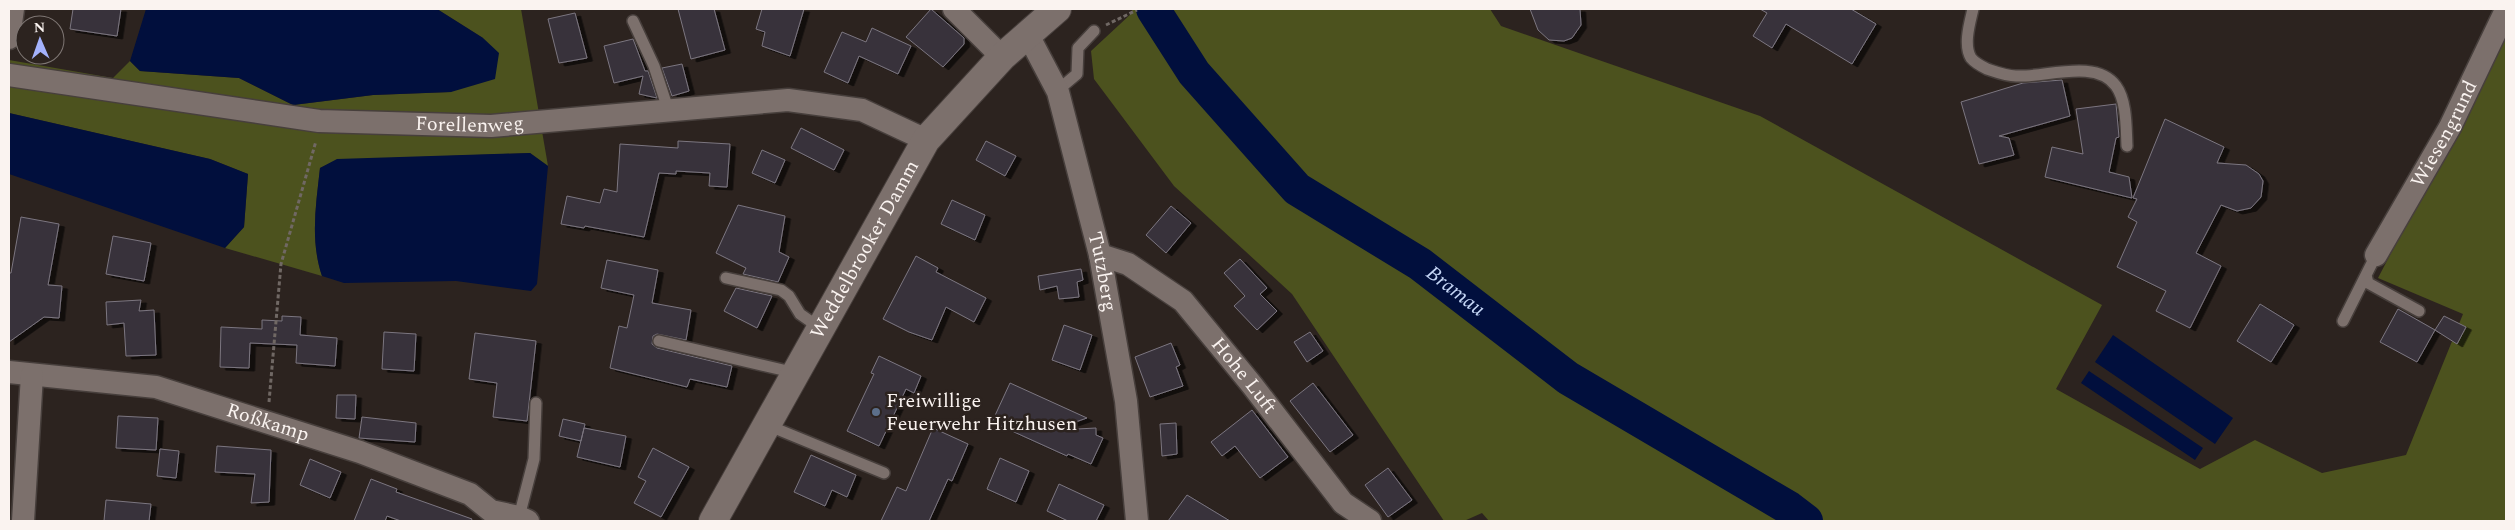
<svg xmlns="http://www.w3.org/2000/svg" width="2515" height="530" font-family="Spectral,serif">
	<style>
		.green { fill: #4c521e }
		.water { fill: #010f3d }
		.lines { fill: none; stroke-linecap: round; stroke-linejoin: round }
		.river { stroke: #010f3d; stroke-width: 34 }
		.building { fill: #37323b; stroke: #7c7680; filter: url(#shadow) }
		.lane-casing { stroke: #473f3c; stroke-width: 14 }
		.street-casing { stroke: #473f3c; stroke-width: 25 }
		.secondary-casing { stroke: #473f3c; stroke-width: 30 }
		.path { stroke: #706864; stroke-width: 3; stroke-dasharray: 4 2.5; stroke-linecap: butt }
		.lane { stroke: #7c706c; stroke-width: 11 }
		.street { stroke: #7c706c; stroke-width: 22 }
		.secondary { stroke: #7c706c; stroke-width: 28 }
		.service-dot { fill: #5c6f8a; stroke: #2c231f; stroke-width: 2 }
		.labels { text-anchor: middle; dominant-baseline: central; stroke-width: 5; stroke-linejoin: round; paint-order: stroke }
		.street-label { font-size: 20px; fill: #faf3f0; stroke: #2c231f }
		.poi-label { font-size: 20px; fill: #faf3f0; stroke: #2c231f; text-anchor: start }
		.water-label { font-size: 21px; font-style: italic; fill: #c3d4f4; stroke: #2c231f }
	</style>
	<defs>
		<filter id="shadow"><feDropShadow dx="5.5" dy="3" stdDeviation="0" flood-color="#0009"/></filter>
	</defs>
	<rect width="100%" height="100%" fill="#2c231f"/>
	<path class="green" d="M437,9H521L548,166L530,153L337,160L320,168C316,205 310,240 322,276L225,248L244,227L248,174L210,159L9,113V60L113,78L130,61L140,71L239,78L293,105L373,95L451,92L483,38Z
		M1131,9H1490L1501,26L1760,116L2102,305L2056,389L2200,469L2255,440L2322,473L2406,455L2463,314L2378,278L2506,33V521H1489L1482,513L1464,521H1444L1292,294L1174,186L1094,79L1091,51L1133,12Z"/>
	<path class="water" d="M146,9H437L483,38L499,53L495,79L451,92L373,95L293,105L239,78L140,71L130,61Z
		M9,113L210,159L248,174L244,227L225,248L9,174Z
		M530,153L548,166L537,284L531,291L456,281L344,283L322,276C310,240 316,205 320,168L337,159Z
		M2113,335L2233,418L2215,444L2095,362Z
		M2089,371L2203,448L2195,460L2081,383Z"/>
	<g class="lines">
		<path class="river" id="s1" d="M1153,9L1194,73L1297,189L1420,264L1568,378L1789,508L1806,521"/>
	</g>
	<path class="building" d="M73,9H121L117,36L70,29Z
		M678,9H714L725,50L691,59Z
		M762,9H804L790,56L762,46L765,32L756,29Z
		M931,9L964,38V44L943,67L906,37Z
		M1530,9H1580L1581,25L1572,38L1564,41L1549,40L1538,30Z
		M1760,9H1851L1876,24L1852,64L1786,24L1772,48L1753,36L1767,13Z
		M575,13L587,58L559,63L548,19Z
		M872,28L911,46L898,74L859,56L848,83L824,72L842,32L866,42Z
		M633,39L645,71H648L657,98L639,94L643,76L614,83L604,46Z
		M682,64L689,91L672,96L662,68Z
		M2062,80L2070,116L1999,136L2009,138L2014,155L1979,164L1961,102L2023,83Z
		M2116,104L2119,137L2116,138L2109,172L2129,177L2132,198L2045,177L2052,147L2083,154L2076,109Z
		M2165,119L2224,147L2217,163L2246,165L2259,174L2263,181L2261,197L2251,208L2237,211L2221,205L2196,253L2221,266L2190,328L2156,311L2166,291L2117,267L2137,222L2128,217L2137,199L2133,198Z
		M801,128L844,150L834,170L791,148Z
		M678,141L730,144L727,187L709,186L710,173L676,171V174L659,173L644,237L585,226L584,228L561,224L567,196L600,203L604,189L617,192L620,144L678,148Z
		M986,141L1016,156L1005,176L976,160Z
		M762,150L785,160L775,183L752,173Z
		M952,200L985,215L975,240L941,224Z
		M738,205L785,216L779,252L789,257L778,282L743,274L746,268L716,253Z
		M1171,206L1191,223L1166,253L1146,235Z
		M21,217L59,224L48,285L62,286L59,318L44,317L9,342V273H11Z
		M113,236L151,243L144,281L106,274Z
		M916,256L938,268L936,272L986,298L974,322L946,307L932,340L909,332L883,319Z
		M1240,259L1267,288L1260,294L1277,311L1257,330L1234,306L1245,296L1224,273Z
		M607,260L658,270L652,303L691,310L686,340L657,334L653,336L652,344L657,348L732,366L727,387L690,379L687,387L610,368L619,326L627,328L634,295L601,288Z
		M1081,269L1083,280L1077,282L1079,297L1059,299L1057,286L1040,290L1038,276Z
		M736,288L772,296L757,328L724,311Z
		M141,300L139,311L154,310L156,355L126,356L124,323L107,325L106,302Z
		M2260,304L2294,325L2271,362L2237,341Z
		M2398,309L2435,330L2417,362L2380,342Z
		M282,316L301,317L300,335L337,338L335,366L296,363L297,345L250,343L249,368L220,367L221,327L262,329V320L282,321Z
		M2444,316L2466,327L2457,344L2435,330Z
		M1064,325L1092,335L1080,370L1052,360Z
		M384,332L416,334L414,371L382,369Z
		M1310,332L1323,351L1307,362L1294,342Z
		M475,333L536,341L527,421L493,417L497,383L469,379Z
		M1171,343L1180,365L1176,367L1183,386L1150,397L1135,357Z
		M879,356L921,376L914,393L906,389L879,446L847,431L874,374L871,373Z
		M1010,383L1087,418L1058,428V430L1096,428V435L1103,438L1091,464L1068,454L1067,456L992,422Z
		M1313,383L1353,435L1330,452L1290,401Z
		M337,395H356L355,419L336,418Z
		M1252,410L1288,457L1260,478L1235,446L1222,456L1211,442Z
		M118,416L158,418L156,450L116,448Z
		M362,417L416,423L415,442L359,438Z
		M563,419L585,424L581,441L559,436Z
		M1176,423L1177,454L1162,456L1160,424Z
		M584,428L626,436L620,467L577,457Z
		M933,428L968,444L952,481L948,479L929,521H881L897,487L906,491Z
		M217,446L271,450L269,502L251,503L255,474L215,472Z
		M653,448L689,467L661,517L634,503L646,481L638,477Z
		M160,449L179,451L176,478L157,476Z
		M811,455L856,475L847,497L832,490L825,506L794,492Z
		M1000,458L1029,471L1016,502L987,489Z
		M310,459L341,472L330,498L300,485Z
		M1388,468L1412,500L1388,517L1365,485Z
		M371,479L397,489L396,492L472,519L471,521H401L387,516L385,521H354Z
		M1059,484L1104,505L1096,521H1068L1047,511Z
		M1187,495L1230,521H1168Z
		M106,500L151,504L149,521H104Z"/>
	<g class="lines">
		<g class="lane-casing">
			<path id="lane" d="M1973,9C1970,22 1963,45 1971,58C1975,63 1981,66 1987,69C1996,72 2006,76 2016,76C2044,78 2096,58 2116,86C2127,101 2126,128 2127,146
				M633,21L654,66L668,109
				M1058,90L1077,74L1078,48L1094,31
				M2376,255L2366,275L2368,283L2419,311
				M726,278L781,290L789,296L800,314L820,328
				M2343,321L2366,275
				M659,341L796,373
				M767,425L884,473
				M519,517L534,459L536,403"/>
		</g>
		<g class="street-casing">
			<g id="street">
				<path d="M954,9L1002,57"/>
				<path id="s2" d="M1027,33L1058,92L1100,255L1126,401L1137,521"/>
				<path d="M9,38L13,9"/>
				<path id="s3" d="M9,75L319,121L491,126L788,100L862,110L926,140"/>
				<path id="s4" d="M1100,255L1128,264L1183,301L1252,385L1343,503L1370,521"/>
				<path id="s5" d="M2376,255L2450,127L2506,10"/>
				<path id="s6" d="M9,372L156,387L360,452L470,494L491,511L519,517L528,521"/>
				<path d="M23,521L32,375"/>
			</g>
		</g>
		<g class="secondary-casing">
			<g id="secondary">
				<path id="s7" d="M713,521L926,140L1002,57L1057,9"/>
			</g>
		</g>
		<path class="path" d="M1106,25L1137,10
			M269,402L281,264L316,141"/>
		<use href="#lane" class="lane"/>
		<use href="#street" class="street"/>
		<use href="#secondary" class="secondary"/>
	</g>
	<circle class="service-dot" cx="876" cy="412" r="5"/>
	<g class="labels">
		<g class="street-label">
			<text stroke="none"><textPath href="#s3" startOffset="464">Forellenweg</textPath></text>
			<text stroke="none"><textPath href="#s5" startOffset="139">Wiesengrund</textPath></text>
			<text stroke="none"><textPath href="#s7" startOffset="311">Weddelbrooker Damm</textPath></text>
			<text stroke="none"><textPath href="#s2" startOffset="252">Tutzberg</textPath></text>
			<text stroke="none"><textPath href="#s4" startOffset="192">Hohe Luft</textPath></text>
			<text stroke="none"><textPath href="#s6" startOffset="265">Roßkamp</textPath></text>
		</g>
		<g class="poi-label">
			<text x="886" y="401">Freiwillige<tspan x="886" dy="23">Feuerwehr Hitzhusen</tspan></text>
		</g>
		<g class="water-label">
			<text stroke="none"><textPath href="#s1" startOffset="420">Bramau</textPath></text>
		</g>
	</g>
	<rect width="2515" height="530" fill="none" stroke="#faf3f0" stroke-width="20"/>
	<g transform="translate(40 40) rotate(358)"><circle r="24" fill="#2c231f" stroke="#7e7673"/>
	<path d="M0-4L9 19L0 12L-9 19Z" fill="#a4b2fc"/>
	<text y="-8" font-size="14" font-weight="bold" text-anchor="middle" fill="#faf3f0">N</text>
	</g>
</svg>
